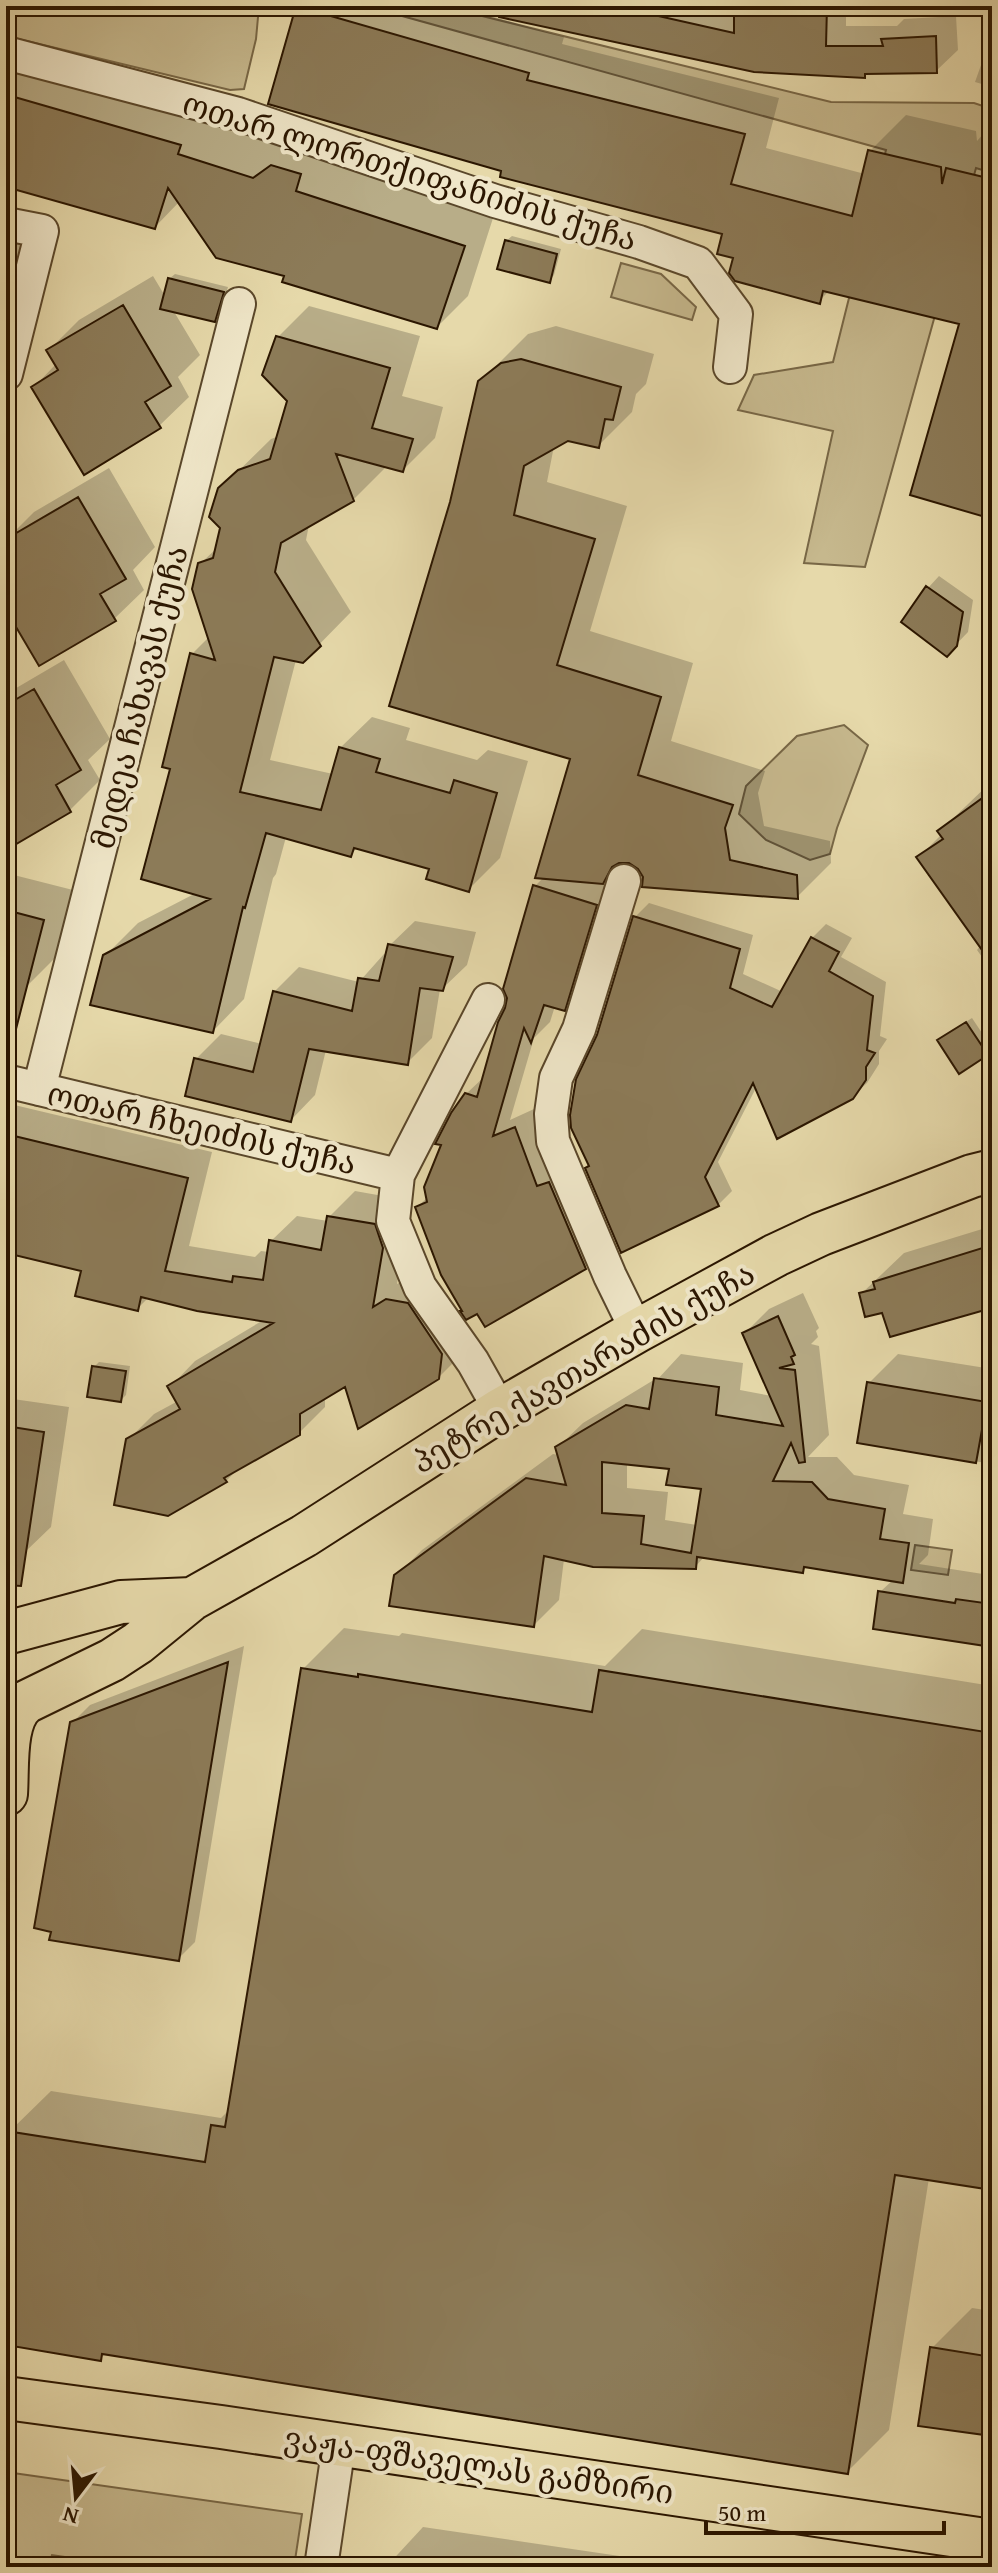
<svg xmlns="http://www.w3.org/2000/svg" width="998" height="2573" font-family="'Gentium Book Plus','Noto Serif Georgian',serif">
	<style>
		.green { fill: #c6b88d; stroke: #786746; stroke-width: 2 }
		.shadow { fill: #0003; fill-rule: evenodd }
		.building { fill: #8c7b58; stroke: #2b1600; stroke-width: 2; fill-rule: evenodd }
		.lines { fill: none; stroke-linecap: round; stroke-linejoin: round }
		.minor-casing { stroke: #5a472a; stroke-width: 36 }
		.major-casing { stroke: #2b1600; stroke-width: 46 }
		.minor { stroke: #efe6c8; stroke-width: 32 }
		.major { stroke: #e6d9aa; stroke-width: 42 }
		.labels { text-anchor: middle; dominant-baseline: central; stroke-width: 8; stroke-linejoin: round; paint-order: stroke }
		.street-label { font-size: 32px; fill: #2b1600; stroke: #efe6c8 }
	</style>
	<rect width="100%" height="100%" fill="#e6d9aa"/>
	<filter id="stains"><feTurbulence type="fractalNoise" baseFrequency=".0025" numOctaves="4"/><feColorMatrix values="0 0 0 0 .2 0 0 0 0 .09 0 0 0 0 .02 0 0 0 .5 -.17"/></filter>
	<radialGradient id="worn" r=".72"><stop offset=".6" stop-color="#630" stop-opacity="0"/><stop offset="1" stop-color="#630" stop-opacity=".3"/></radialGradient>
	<path class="green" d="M6,6H259L256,39L244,89L230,90L6,36Z
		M366,6H471L470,13L831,102L974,103L992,109V173L976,168L865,567L804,563L833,431L738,410L754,375L833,362L886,150Z
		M621,263L661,274L696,307L692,320L611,297Z
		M844,725L868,745L837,828L830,854L810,860L766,840L739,814L746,786L797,736Z
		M915,1545L952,1550L948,1575L911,1570Z
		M6,2472L302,2514L294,2567H132L110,2564L109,2567H92L93,2561L52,2555L50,2562L28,2559L26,2567H6Z"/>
	<path class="shadow" d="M299,6H456L564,37L562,44L779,98L766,148L865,174L870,151L906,115L976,131L977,141L984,133L992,135V517L961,323L830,290L819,301L736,256L725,233L503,169Z
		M496,6H846V26H897L904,19L956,16L958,50L936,71L869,72L865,76Z
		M992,34V87L975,82Z
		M6,62L211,114L208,124L286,148L304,135L331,143L326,161L494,215L468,296L437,327L287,274L180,201L155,227L6,184Z
		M512,236L561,249L554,275L549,281L506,241Z
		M6,237L26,242L6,322Z
		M175,274L228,287L220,315L214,320L173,310L200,355L178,377L189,397L159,426L34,387L56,364L49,350L79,320L153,276L165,296L169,279Z
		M309,306L420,336L402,396L443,407L435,438L403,470L384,465L385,468L353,500L309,525L306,540L351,612L303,661L296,660L270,760L333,774L340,748L372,717L410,728L406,740L477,760L488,750L528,761L500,858L468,890L431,868L358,847L350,855L286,837L276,874L273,878L244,999L213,1031L105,956L138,923L196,893L173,767L192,654L209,637L200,564L218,547L223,527L220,489L271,439L279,436L289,401L278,337Z
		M556,326L654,354L646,384L636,394L632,412L598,446L568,438L554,446L547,482L627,506L590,631L693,663L671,741L765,771L758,793L764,826L830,841L831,863L797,897L645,877L640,867L623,861L602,882L614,886L583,990L564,1009L555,1006L550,1022L534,1038L510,1120L534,1109L556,1169L604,1248L585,1267L417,1207L428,1197L466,1094L485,1076L507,1009L535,886L544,877L572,758L452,502L480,382L528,334Z
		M109,468L155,547L133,570L144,590L114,619L6,606V540L34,512Z
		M939,576L973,600L968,632L947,654L928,588Z
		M64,660L110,739L88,760L100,780L70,810L6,848V694Z
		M992,781V971L977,950L981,945L919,857L942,834L940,831Z
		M6,873L73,890L55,958L25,988L6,983Z
		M649,903L753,935L743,974L783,992L812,938L826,924L852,938L841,957L886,982L880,1036L887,1039L879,1051V1064L867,1083L852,1097L757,1086L718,1162L732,1191L718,1205L590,1165L599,1035L635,917Z
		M415,921L476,932L467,965L442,989H440L432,1038L407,1063L326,1050L315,1095L291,1120L196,1059L221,1034L262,1044L274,992L299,967L359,982L384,954L388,955L390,945Z
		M972,1018L992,1048L986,1053L945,1035Z
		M6,1103L212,1152L189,1246L255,1257L261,1251L269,1252L271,1241L297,1216L328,1221L329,1217L355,1191L400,1199L408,1221L397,1284L413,1275L434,1278L467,1328L464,1352L438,1378L346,1384L325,1397V1407L299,1433L240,1467L226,1481L128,1440L154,1414L178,1401L170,1387L195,1361L265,1319L149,1297L137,1309L84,1269L6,1251Z
		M992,1226V1306L884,1310L861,1294L904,1253Z
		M803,1293L819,1328L816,1331L818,1337L811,1344L819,1346L829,1435L808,1457H837L854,1475L909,1485L903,1514L933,1519L928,1555L919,1564L983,1574L987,1570L992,1571V1645L880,1592L894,1579L808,1565L802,1571L705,1556L695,1567L564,1559L559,1600L534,1625L396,1576L422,1550L553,1454L559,1455L557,1448L583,1423L652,1381H656L681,1354L743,1363L740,1390L772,1396L744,1334L769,1309ZM627,1462L671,1467L703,1487L697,1525L665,1520L668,1492L627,1488Z
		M898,1354L992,1369V1464L859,1442L869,1383Z
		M99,1362L130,1366L126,1395L121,1400L94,1367Z
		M6,1398L69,1407L51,1527L25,1552L6,1549Z
		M344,1628L399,1636L402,1633L605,1666L642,1629L992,1686V2188L929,2178L889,2430L847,2472L106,2353L100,2359L6,2343V2154L9,2132L51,2091L221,2118L230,2109L303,1669Z
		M244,1646L195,1942L178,1959L72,1723L90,1705Z
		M972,2308L992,2311V2434L932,2348Z
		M423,2527L694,2567H386Z
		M60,2556L120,2567H49Z"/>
	<path class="building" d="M296,6L529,73L527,80L745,134L731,184L852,216L868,150L941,167L942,184L946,168L992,179V519L910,495L959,324L823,291L820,304L735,281L729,273L733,258L717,254L722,234L500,177L501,171L268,104Z
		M500,6H614L734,33V6L768,9L769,6H827L826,46H883L881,39L936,36L937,73L865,74V78L754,72L499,17Z
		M11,96L181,145L178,154L253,178L271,165L301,174L296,191L465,246L437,329L282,282L284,276L216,258L168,188L155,229L6,187V112Z
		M505,240L557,254L550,283L497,269Z
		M168,278L224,292L215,322L160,309Z
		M123,305L171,386L145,402L161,428L84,475L31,387L58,370L46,350Z
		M276,336L390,368L372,428L413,439L403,472L336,454L354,501L281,543L275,572L321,646L303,663L274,657L240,792L321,810L339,747L380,759L376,772L450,793L454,780L497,793L469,892L426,879L429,869L354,848L351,857L266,833L245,908L243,907L213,1033L90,1005L103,955L210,899L141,879L170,769L162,767L190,653L215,660L192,589L198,563L213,558L220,528L209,517L218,488L238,470L270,459L287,401L262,375Z
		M521,359L621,387L613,420L605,419L599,448L568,441L524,466L514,515L595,539L557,665L661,697L638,775L733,805L725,828L730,860L797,875L798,899L642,887L643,877L638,869L629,863H619L612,867L603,884L535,878L570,759L389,706L450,502L478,381L501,363Z
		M78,497L126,579L100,594L116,621L39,666L6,610V539Z
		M926,586L963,612L957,646L947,657L901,622Z
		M34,689L81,770L56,785L71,812L6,850V705Z
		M992,791V964L916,857L943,839L937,831Z
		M533,885L597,905L565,1011L544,1005L531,1043L524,1028L493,1136L515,1127L537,1186L549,1182L586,1269L485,1327L477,1314L466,1320L460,1311H462L441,1275L415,1207L427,1202L424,1187L441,1145L435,1144L451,1113L465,1093L477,1097L498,1022L505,1008L507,998L503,989Z
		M6,910L44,920L15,1033L6,1032Z
		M633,916L740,949L730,988L772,1007L811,937L839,952L829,971L873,996L867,1050L875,1053L866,1067V1080L853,1099L777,1139L753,1083L705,1177L719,1206L621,1253L585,1168L589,1166L571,1128L570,1115L576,1079L597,1035Z
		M388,944L453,957L443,991L420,988L408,1065L309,1049L291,1122L185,1096L194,1058L253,1072L273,991L352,1011L358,978L379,981Z
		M966,1022L988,1055L959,1074L937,1040Z
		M6,1134L188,1178L165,1271L232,1282L233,1276L263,1280L269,1240L321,1250L327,1216L375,1224L383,1248L373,1307L386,1299L408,1303L442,1354L439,1379L358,1429L345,1387L300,1414V1435L224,1478L227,1482L168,1516L114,1505L126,1439L180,1409L167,1386L273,1323L197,1311L141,1297L138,1311L75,1296L81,1271L6,1253Z
		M992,1245V1308L890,1337L882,1313L865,1317L859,1293L875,1289L873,1282Z
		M778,1316L795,1355L791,1357L794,1364L779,1368L795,1370L805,1462L799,1463L791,1443L773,1481L812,1482L828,1499L885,1509L880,1539L909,1543L903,1583L804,1567L803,1573L697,1557L696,1569L593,1567L544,1556L534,1627L389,1606L394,1575L526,1478L566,1485L555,1447L626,1405L649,1409L654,1378L719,1387L716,1415L783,1426L742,1333ZM602,1462L669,1469L666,1485L701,1489L691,1553L641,1544L644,1516L602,1513Z
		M92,1366L126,1371L121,1402L87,1397Z
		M867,1382L987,1402L976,1463L857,1443Z
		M6,1426L44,1432L21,1586L6,1585Z
		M878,1591L955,1603L956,1599L992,1604V1647L873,1629Z
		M228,1662L179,1961L49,1940L51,1932L34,1928L70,1722Z
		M301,1668L358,1677V1674L592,1712L599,1670L992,1733V2190L895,2175L848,2474L102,2354L101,2361L6,2345V2131L205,2162L211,2125L225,2127Z
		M930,2347L992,2357V2436L918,2426Z"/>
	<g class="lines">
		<g class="minor-casing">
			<path id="minor" d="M6,53L238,114L495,201L639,242L698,263L736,314L730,367
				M6,224L42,231L6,374
				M624,881L579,1029L556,1078L551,1114L553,1141L610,1276L637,1331
				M488,1000L398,1175L393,1221L420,1287L473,1362L500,1410
				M6,1081L398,1175
				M39,1089L239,304
				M321,2567L339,2445"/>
		</g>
		<g class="major-casing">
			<path id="major" d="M6,1633L121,1602L192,1599
				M6,1794C8,1767 3,1719 26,1702L112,1660L138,1643L192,1599L304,1536L500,1410L637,1331L776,1255L821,1234L972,1176L992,1171
				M6,2398L221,2427L992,2541"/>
		</g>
		<use href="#minor" class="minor"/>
		<use href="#major" class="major"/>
	</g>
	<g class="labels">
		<g class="street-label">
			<text transform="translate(410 171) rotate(17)">ოთარ ლორთქიფანიძის ქუჩა</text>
			<text transform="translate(139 697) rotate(-76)">მედეა ჩახავას ქუჩა</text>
			<text transform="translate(202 1128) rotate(13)">ოთარ ჩხეიძის ქუჩა</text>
			<text transform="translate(583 1367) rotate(-30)">პეტრე ქავთარაძის ქუჩა</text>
			<text transform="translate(479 2465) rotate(8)">ვაჟა-ფშაველას გამზირი</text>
		</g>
	</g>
	<rect width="998" height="2573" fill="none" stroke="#e6d9aa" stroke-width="32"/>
	<rect x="8" y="8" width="982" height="2557" fill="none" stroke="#2b1600" stroke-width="4"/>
	<rect x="16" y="16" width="966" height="2541" fill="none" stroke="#2b1600" stroke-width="2"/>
	<g transform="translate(76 2497) rotate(196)" stroke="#efe6c8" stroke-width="6" paint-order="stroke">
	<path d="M0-6L14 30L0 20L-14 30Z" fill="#2b1600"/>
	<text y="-12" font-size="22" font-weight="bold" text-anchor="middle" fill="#2b1600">N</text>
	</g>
	<path d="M706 2521v12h238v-12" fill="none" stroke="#2b1600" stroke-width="4"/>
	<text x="718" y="2521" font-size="24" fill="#2b1600" stroke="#efe6c8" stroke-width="6" paint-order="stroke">50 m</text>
	<rect width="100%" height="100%" filter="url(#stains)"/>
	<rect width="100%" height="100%" fill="url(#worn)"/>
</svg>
